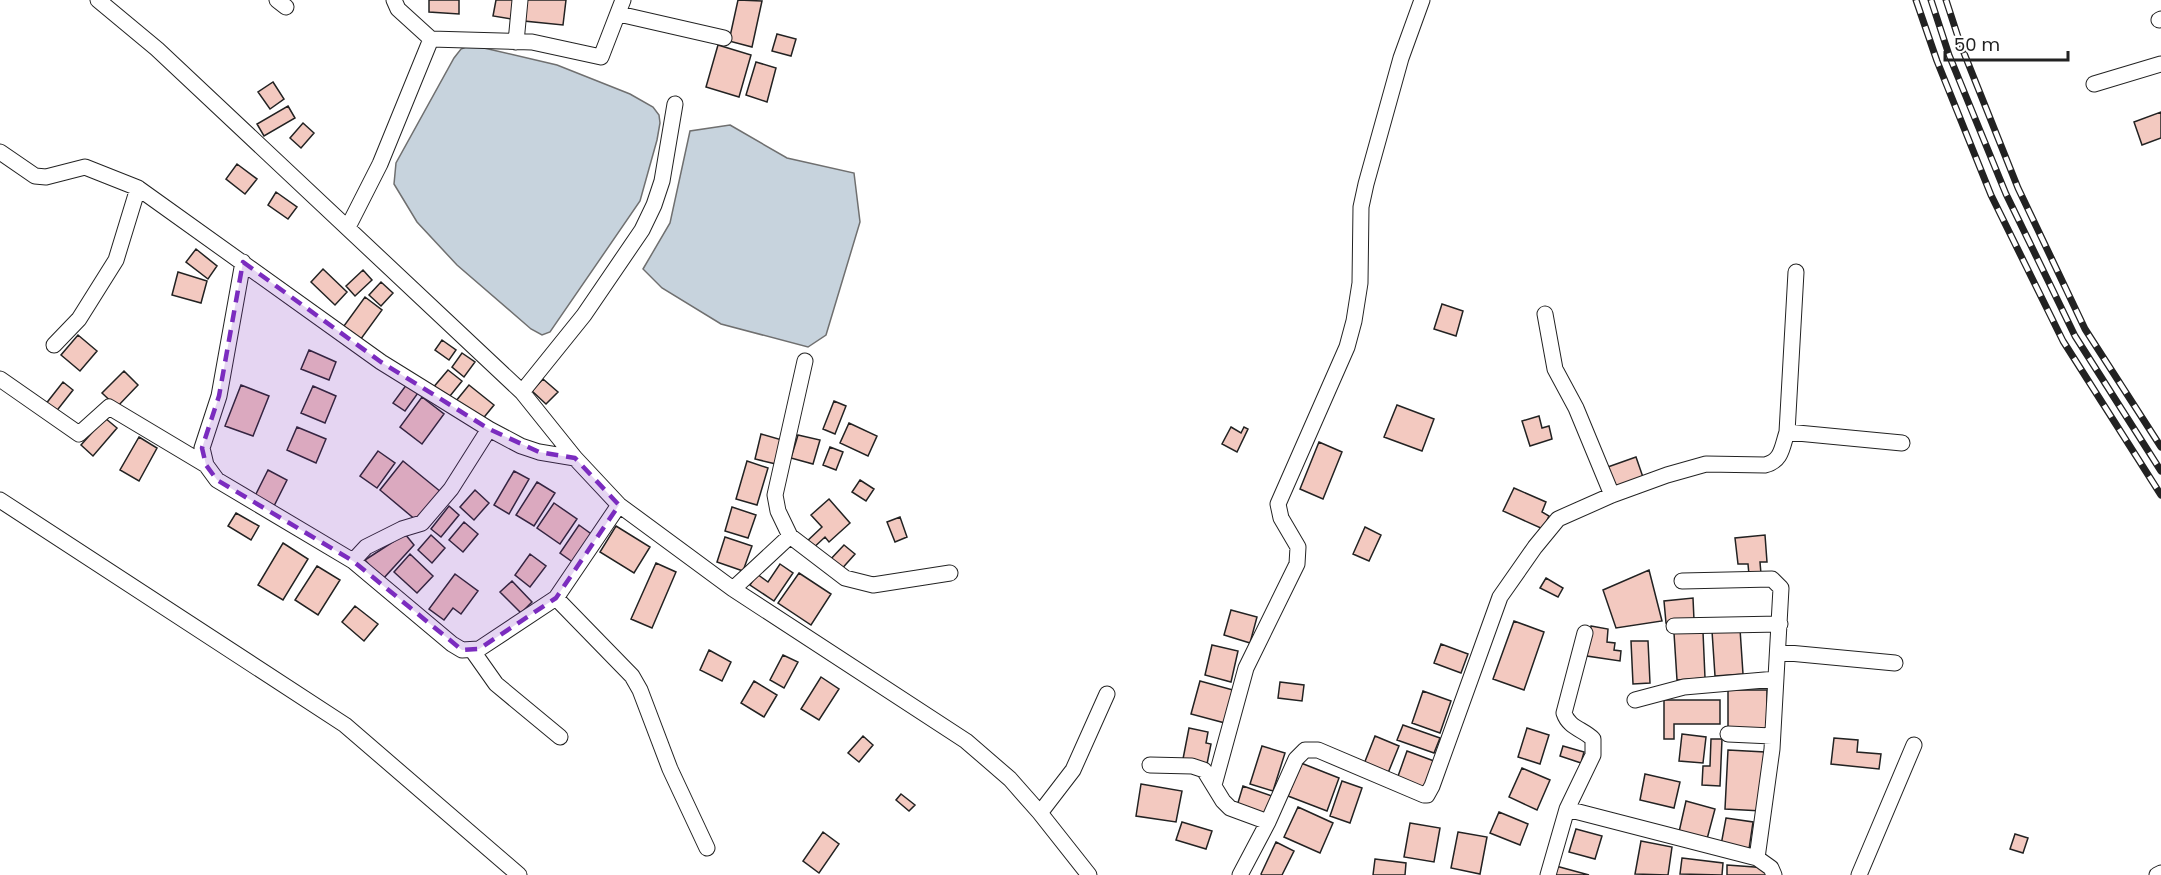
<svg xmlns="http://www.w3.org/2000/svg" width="2161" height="875" font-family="Poppins,sans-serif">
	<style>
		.water { fill: #c7d3dd; stroke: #6f6f6f; stroke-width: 1.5 }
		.building { fill: #f3c9c0; stroke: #222; stroke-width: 1.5 }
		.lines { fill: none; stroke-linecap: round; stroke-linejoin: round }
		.minor-casing { stroke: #222; stroke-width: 17 }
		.minor { stroke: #fff; stroke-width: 15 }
		.rail-casing { stroke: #222; stroke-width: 7 }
		.rail { stroke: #fff; stroke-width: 4.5; stroke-dasharray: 14; stroke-linecap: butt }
		.marked { fill: #7b2cbf; fill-opacity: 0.2; stroke: #7b2cbf; stroke-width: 4.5; stroke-dasharray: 12 8; stroke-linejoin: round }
	</style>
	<rect width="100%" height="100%" fill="#fff"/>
	<path class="water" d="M471,45L557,65L630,94L653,107L659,115L660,123L657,140L640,201L550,332L542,335L531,329L457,265L417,222L394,184L396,163L454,58L461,49Z
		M730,125L787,158L854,173L860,222L826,335L808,347L721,324L662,288L643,269L670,223L690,131Z"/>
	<path class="building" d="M429,0H459V14L429,12Z
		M496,0H514L511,19L493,16Z
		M526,0H566L563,25L524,21Z
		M738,0L762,1L752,47L729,41Z
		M777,34L796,39L791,56L772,51Z
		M718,45L751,55L739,97L706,87Z
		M756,62L776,68L767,102L746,95Z
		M273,82L284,99L270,109L258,92Z
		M288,106L295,118L264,136L257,124Z
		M2161,112V138L2142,145L2134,122Z
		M303,123L314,133L301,148L290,138Z
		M237,164L257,179L245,194L226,179Z
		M276,192L297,207L288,219L268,205Z
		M196,249L217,266L208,279L186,262Z
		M323,269L347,292L335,305L311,282Z
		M363,270L372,280L355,296L346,286Z
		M178,272L207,281L201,303L172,295Z
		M381,282L393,293L381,306L369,295Z
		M365,297L382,310L358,343L341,330Z
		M1442,304L1463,311L1456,336L1434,329Z
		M78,335L97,351L80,371L61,355Z
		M442,340L456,350L449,360L435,350Z
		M309,350L336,362L329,380L301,369Z
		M462,353L475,362L464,377L452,367Z
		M448,370L462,381L446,401L432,389Z
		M124,371L138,385L117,407L102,393Z
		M543,379L558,392L546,404L532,391Z
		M63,382L73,390L55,413L45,405Z
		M407,384L418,393L405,411L393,403Z
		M241,385L269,396L253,436L225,426Z
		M469,385L494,405L481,421L456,401Z
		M313,386L336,396L325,423L301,413Z
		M422,397L444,414L422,444L400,427Z
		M834,401L846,406L835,434L823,429Z
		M1397,405L1434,419L1422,451L1384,437Z
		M1539,416L1542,428L1549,426L1552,439L1530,446L1522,421Z
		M105,418L117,428L93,456L81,445Z
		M849,423L877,436L868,456L840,443Z
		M297,427L326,439L316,463L287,450Z
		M1231,427L1241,433L1244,427L1248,429L1237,452L1222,444Z
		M761,434L782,440L776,464L755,459Z
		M798,435L820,440L813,464L791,458Z
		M139,437L157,448L139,481L120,470Z
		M1319,442L1342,452L1323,499L1300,489Z
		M830,447L843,452L836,470L823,465Z
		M378,451L395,463L377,488L360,476Z
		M1636,457L1645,483L1613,493L1605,468Z
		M403,461L441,492L417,521L380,490Z
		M747,461L768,468L757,505L736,499Z
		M268,470L287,480L274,506L255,496Z
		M514,471L529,479L509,514L494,505Z
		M860,480L874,489L866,501L852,492Z
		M537,482L555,493L534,526L516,515Z
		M1514,488L1546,502L1542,512L1549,516L1543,529L1503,511Z
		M475,490L489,503L474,520L460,507Z
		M829,499L850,523L829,542L825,537L810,551L803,545L822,527L811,515Z
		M554,503L577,519L560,544L537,528Z
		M449,506L459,515L441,537L431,529Z
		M732,507L756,515L748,538L725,531Z
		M236,513L259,526L251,540L228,526Z
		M900,517L907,537L895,542L887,522Z
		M464,522L478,534L463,552L449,540Z
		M579,525L594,536L574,563L560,553Z
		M616,526L650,547L634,573L600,552Z
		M1365,527L1381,535L1369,561L1353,554Z
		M405,534L414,545L382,580L365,560Z
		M431,535L445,548L432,563L418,550Z
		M1765,535L1767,562H1760L1761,574L1749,575L1748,564H1738L1735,538Z
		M725,537L752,546L743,571L717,562Z
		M283,543L308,559L283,600L258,585Z
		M844,545L855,554L839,572L828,562Z
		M410,554L433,576L417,593L394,572Z
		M530,554L546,566L530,587L515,575Z
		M656,563L676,572L652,628L631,619Z
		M780,564L793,573L774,601L750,585L757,574L768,582Z
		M317,566L340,580L318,615L295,600Z
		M1649,570L1662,621L1616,628L1603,590Z
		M799,573L831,594L811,625L778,603Z
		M455,574L478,591L461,614L453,608L444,620L429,609Z
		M1546,578L1563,588L1558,597L1540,588Z
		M512,581L532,602L521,613L500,592Z
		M1693,598L1694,620L1666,623L1664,601Z
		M355,606L378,624L364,641L342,622Z
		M1231,610L1257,617L1250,643L1224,635Z
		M1514,621L1544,632L1524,690L1493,679Z
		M1591,626L1608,629L1607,642L1615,643L1614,650L1621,651L1620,661L1587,656Z
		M1740,629L1743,674L1715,676L1712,631Z
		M1703,632L1705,678L1677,680L1674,633Z
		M1631,641H1648L1650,683L1633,684Z
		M1441,644L1468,654L1461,673L1434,663Z
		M1212,645L1238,651L1231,682L1205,675Z
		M709,650L731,662L722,681L700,670Z
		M783,655L798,662L784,688L770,680Z
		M821,677L839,689L819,720L801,709Z
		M754,681L777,695L764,717L741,703Z
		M1200,681L1233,690L1225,723L1191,714Z
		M1280,682L1304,685L1302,701L1278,698Z
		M1728,690H1767V731L1728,730Z
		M1423,691L1451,701L1440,733L1412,723Z
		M1664,700H1720V724H1674V739H1664Z
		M1403,725L1440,738L1434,753L1397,740Z
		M1189,728L1208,732L1206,743L1211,744L1207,764L1183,759Z
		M1527,728L1549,735L1540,764L1518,757Z
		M1682,734L1706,737L1703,763L1679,761Z
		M863,736L873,745L859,762L848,753Z
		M1375,736L1399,746L1388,773L1364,764Z
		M1834,738L1858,740L1857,752L1881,754L1879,769L1831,764Z
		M1711,739H1722L1720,786L1702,785L1703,766H1710Z
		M1262,746L1285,753L1273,791L1250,784Z
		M1563,746L1584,752L1581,763L1560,756Z
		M1728,750L1765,752L1762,811L1725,809Z
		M1407,751L1434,761L1424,790L1397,779Z
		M1301,763L1339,778L1327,811L1288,796Z
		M1522,768L1550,780L1537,810L1509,797Z
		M1645,774L1680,782L1674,808L1640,800Z
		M1342,781L1362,788L1350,823L1330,816Z
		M1141,784L1182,791L1176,822L1136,816Z
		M1243,786L1272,796L1266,816L1237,806Z
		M901,794L915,805L909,811L896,800Z
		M1686,801L1715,809L1707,839L1679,832Z
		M1298,807L1333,823L1320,853L1284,837Z
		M1499,812L1528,824L1520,845L1490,833Z
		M1726,818L1753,822L1749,849L1721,845Z
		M1182,822L1212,831L1206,849L1176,840Z
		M1410,823L1440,828L1434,862L1404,857Z
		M1576,829L1602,836L1595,859L1569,852Z
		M823,832L839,844L819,873L803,861Z
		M1458,832L1487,837L1480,874L1451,868Z
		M2015,834L2028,838L2023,853L2010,849Z
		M1641,841L1672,847L1668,875L1635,874Z
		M1276,842L1294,851L1282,875H1262L1261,874Z
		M1682,858L1723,863L1722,875L1680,874Z
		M1375,859L1406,863L1405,875H1373Z
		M1727,865L1768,868L1767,875H1727Z
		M1556,866L1589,875H1554Z"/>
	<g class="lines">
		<g class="minor-casing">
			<path id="minor" d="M98,0L157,49L522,392L575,458L619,505L733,589L966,741L1010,779L1040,813L1089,875
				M277,0L286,7
				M394,0L398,9L431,39L532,42L601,57L623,0
				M619,14L724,38
				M2159,20L2161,19
				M516,42L520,0
				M2094,84L2161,64
				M0,152L35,176L46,177L85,167L138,188L381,362L489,429L521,446L539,452L575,458
				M348,227L380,164L431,39
				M243,262L219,396L202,448L206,465L217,480L353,561L452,644L462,650L479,649L556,598L619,505
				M1545,314L1555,369L1576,408L1612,495
				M54,345L79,319L116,260L138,188
				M805,361L775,495L778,511L790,536L845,578L873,585L950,573
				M0,379L79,434L109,407L206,465
				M522,392L584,315L642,230L654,205L662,181L675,104
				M1787,432L1796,272
				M0,500L345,725L519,875
				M353,561L366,547L402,529L422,523L451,489L489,429
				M733,589L790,536
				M556,598L632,676L640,690L670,769L707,848
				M1674,626L1780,624
				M472,650L496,684L560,737
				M1778,652L1895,663
				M1635,700L1684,687L1776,679
				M1728,734L1772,736
				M1150,765L1192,766L1204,770L1223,801L1230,808L1268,822
				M1214,785L1246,668L1297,564L1298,547L1281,518L1278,504L1347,347L1354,321L1360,283L1361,207L1366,184L1401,58L1422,0
				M1567,809L1757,858L1772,749L1781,588L1772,579L1682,581
				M1040,813L1073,770L1107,694
				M1757,858L1771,868L1774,875
				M1240,875L1268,822L1296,759L1305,750H1318L1424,795H1427L1432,786L1500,597L1535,547L1558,519L1612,495L1667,475L1706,464L1765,465C1782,461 1782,447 1787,432L1902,443
				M1548,875L1567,809L1593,755V739C1583,729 1569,728 1564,713L1585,633
				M1859,875L1914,745
				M2157,875L2161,873"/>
		</g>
		<use href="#minor" class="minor"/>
		<g class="rail-casing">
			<path id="rail" d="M1916,0L1937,61L1991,195L2063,341L2161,495
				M1931,0L1949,55L2006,194L2075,336L2161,471
				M1946,0L1960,43L2018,188L2085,329L2161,447"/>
		</g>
		<use href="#rail" class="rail"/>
	</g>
	<path class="marked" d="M243,262L381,362L489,429L539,452L575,458L619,505L556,598L479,649L462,650L353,561L217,480L206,465L202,448L219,396Z"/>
	<path d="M1945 51v9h123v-9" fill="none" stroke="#222222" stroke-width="3"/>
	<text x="1954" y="51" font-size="18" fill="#222222" stroke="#ffffff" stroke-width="4.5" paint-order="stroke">50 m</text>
</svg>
